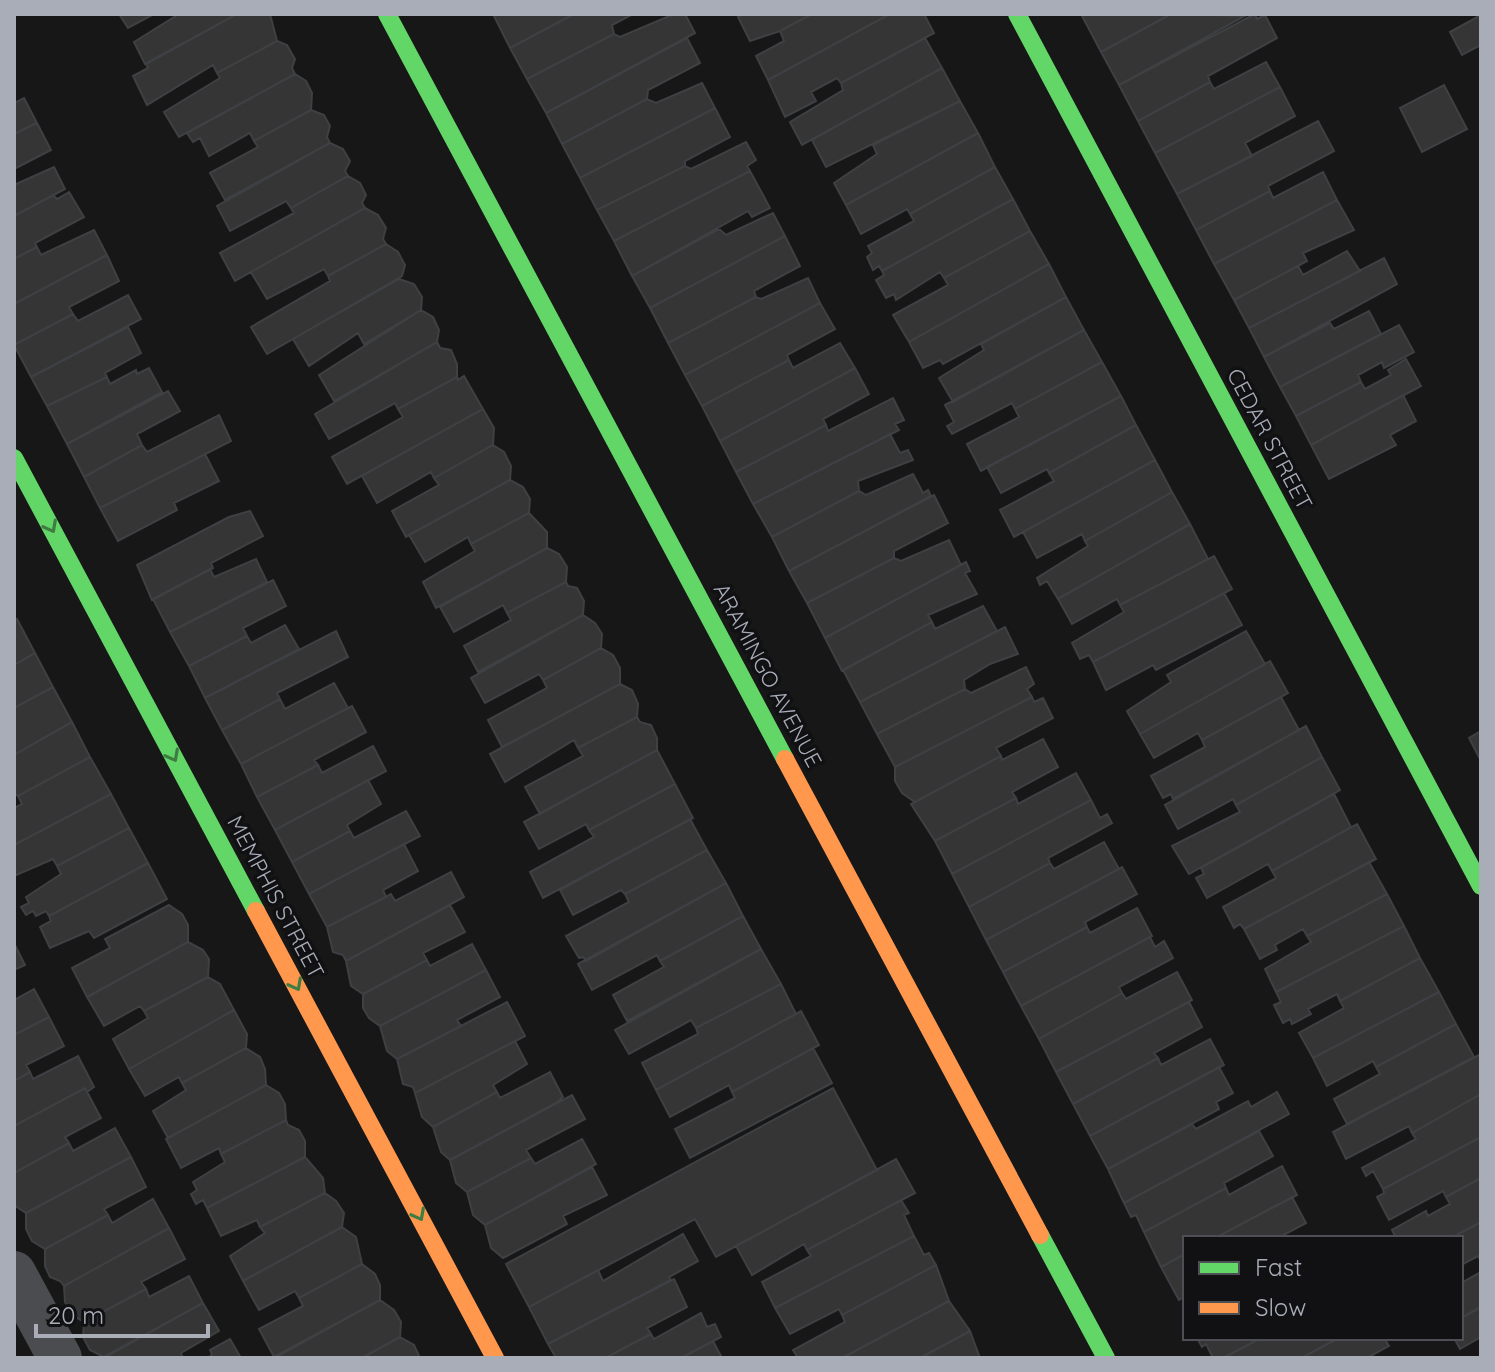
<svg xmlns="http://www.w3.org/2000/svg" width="1495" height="1372" font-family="Quicksand,sans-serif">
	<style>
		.building { fill: #353536; stroke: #3f4043; stroke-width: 2 }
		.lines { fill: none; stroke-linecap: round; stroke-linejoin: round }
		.street { stroke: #4b4c50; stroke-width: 44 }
		.fast { stroke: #63d668; stroke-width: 18 }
		.slow { stroke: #ff974d; stroke-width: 18 }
		.oneway { stroke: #3e7d42 }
		.labels { text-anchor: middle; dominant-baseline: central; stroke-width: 7; stroke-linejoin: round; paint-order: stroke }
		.street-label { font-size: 22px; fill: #a8adb8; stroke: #111113 }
	</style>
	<rect width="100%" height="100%" fill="#171717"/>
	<path class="building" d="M119,14H154L128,28Z
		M179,14H237L145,64L134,42Z
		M237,14H270L277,41L217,73L213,65L147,105L133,76L148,68L146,64Z
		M493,14H574L510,48Z
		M574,14H633L612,25L614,34L527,79L510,48Z
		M674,14H685L695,33L546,113L527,79L614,34L620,37Z
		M744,14H812L780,31L750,41L738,17Z
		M812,14H890L768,80L756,56L784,41L780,31Z
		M890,14H924L934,33L841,83L837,78L811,92L816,101L785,117L768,80Z
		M1081,14H1171L1101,52Z
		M1171,14L1245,16L1119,85L1101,52Z
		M1255,14L1257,19L1265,15L1277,38L1208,76L1210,82L1138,121L1119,85Z
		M1481,15V45L1462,55L1450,32Z
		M687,38L700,63L648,90L647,99L562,144L546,113Z
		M925,38L942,68L802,145L790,122L843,90L841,83Z
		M277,41L287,45L295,59L292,68L295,74L179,137L164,112L220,78L217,73Z
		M1266,62L1280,87L1155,153L1138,121L1210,82L1214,89Z
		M942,68L960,101L826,167L812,140Z
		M295,74L306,81L312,93L311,110L254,141L250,133L209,156L200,138L193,142L187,133Z
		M702,83L715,108L580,178L562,144L647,99L656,103Z
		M1444,85L1467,129L1422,152L1400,108Z
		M1280,87L1295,116L1245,143L1252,156L1177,194L1155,153Z
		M24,98L37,123L14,134V103Z
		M960,101L978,133L846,205L834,183L877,154L873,145Z
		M715,108L730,137L685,161V166L597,210L580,178Z
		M311,110L324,115L330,126L327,137L330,143L225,200L210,173L258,147L254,141Z
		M1318,121L1334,151L1268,186L1270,191L1196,230L1177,194Z
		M37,123L51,150L14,169V134Z
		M978,133L995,167L910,214L907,209L861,234L846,205Z
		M746,142L756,160L747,166L750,171L614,241L597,210L685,166L691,169Z
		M330,143L343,149L350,161L345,171L348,176L291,208L286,201L230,231L217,206Z
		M54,167L65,189L14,216V185Z
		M995,167L1013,199L882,271L879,266L873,270L867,257L872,253L868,246L914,221L910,214Z
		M750,171L770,208L752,217L748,211L632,276L614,241Z
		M1323,172L1337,200L1214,264L1196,230L1270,191L1273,198Z
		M348,176L360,183L366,195L362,203L365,208L235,281L220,253L294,213L291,208Z
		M69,192L84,217L35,243L37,247L14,259V216L53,195L57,199Z
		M1013,199L1030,231L944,278L940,272L896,300L894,294L886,298L876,280L884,275L882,271Z
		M1337,200L1354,230L1303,253L1307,261L1234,300L1214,264Z
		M365,208L378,215L386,228L383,239L386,244L328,276L324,269L267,299L251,272Z
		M773,213L785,236L650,308L632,276L719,229L726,235Z
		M94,230L107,255L14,304V259L37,247L41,255Z
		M1030,231L1049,264L909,342L893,315L948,285L944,278Z
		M785,236L800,266L754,291L756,297L668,343L650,308Z
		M386,244L398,252L405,265L402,276L267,354L251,327L330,281L328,276Z
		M1347,251L1360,271L1249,328L1234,300L1298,266L1303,275Z
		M107,255L119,281L69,307L73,314L14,345V304Z
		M1384,258L1397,284L1264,357L1249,328Z
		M1049,264L1066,297L943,364L940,360L923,368L909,342Z
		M808,278L820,303L685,375L668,343L756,297L761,299Z
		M399,279L414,284L422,297L421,310L364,344L358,333L309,366L293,339Z
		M128,295L141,319L31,377L14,345L73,314L78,321Z
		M1066,297L1084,330L953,402L939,378L984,350L981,344Z
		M820,303L835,329L787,355L789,360L702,406L685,375Z
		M421,310L433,317L439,330L437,342L334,401L319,375Z
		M1369,311L1381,334L1280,387L1264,357L1330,323L1334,329Z
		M1399,325L1414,352L1384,368L1382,362L1358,375L1361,382L1296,416L1280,387Z
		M128,327L141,353L105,373L107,377L47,406L31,377Z
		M1084,330L1102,362L1015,409L1012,403L952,434L947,426L954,422L945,405Z
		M437,342L440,348L451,350L457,364V377L398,409L395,403L329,439L315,414Z
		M840,343L855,368L720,441L702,406L789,360L793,368Z
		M1406,359L1421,386L1311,445L1296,416L1361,382L1365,389L1391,375L1388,370Z
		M1102,362L1121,396L981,471L967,444L1019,417L1015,409Z
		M149,368L162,392L67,444L47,406L107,377L110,384L136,370L137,374Z
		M855,368L869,394L823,419L826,425L736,472L720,441Z
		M464,376L483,409L347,484L332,457L403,417L398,409L457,377L458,380Z
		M168,391L180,411L137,434L142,445L84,477L67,444Z
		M1403,395L1416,421L1390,435L1396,445L1329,479L1311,445Z
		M1121,396L1136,425L1049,473L1047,469L1001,493L987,467Z
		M893,398L904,420L895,424L899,430L753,504L736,472L826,425L828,431Z
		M483,409L494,428L493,445L434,478L431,472L377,503L362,476Z
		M219,415L231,441L100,508L84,477L142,445L147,452Z
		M1136,425L1155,460L1014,537L1000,510L1054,481L1049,473Z
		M890,434L900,453L908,450L913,460L858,481L859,491L772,537L753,504Z
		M493,445L504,452L511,466L510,480L406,537L392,511L439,485L434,478Z
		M205,454L219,481L174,503L177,510L118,541L100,508Z
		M1155,460L1172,492L1085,541L1082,534L1037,558L1023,532Z
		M913,474L923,493L928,490L931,496L789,571L772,537L859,491L866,495Z
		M510,480L523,487L530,499L529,513L471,544L468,537L425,562L409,535Z
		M1172,492L1190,524L1058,599L1047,581L1040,585L1037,578L1088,546L1085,541Z
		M934,495L948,523L894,551V558L807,603L789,571Z
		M250,511L263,536L211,563L213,568L152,600L137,565L229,517Z
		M529,513L547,532V548L436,608L423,582L475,551L471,544Z
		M1190,524L1208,559L1120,605L1117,599L1072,624L1058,599Z
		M949,540L961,565L825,638L807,603L894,558L901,561Z
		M547,548L559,554L567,567L566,582L507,613L503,605L454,632L440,607Z
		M1214,556L1232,589L1093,662L1089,655L1080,659L1072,643L1124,612L1120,605Z
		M256,559L267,582L170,632L153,599L210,569L214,577Z
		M966,562L970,571L965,573L977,594L928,615L932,622L842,671L825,638Z
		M273,580L286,606L243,628L247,636L189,666L170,632Z
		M566,582L568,586L577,588L584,601L583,615L478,672L464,646L511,620L507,613Z
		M1224,593L1242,625L1156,670L1153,665L1106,690L1093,662Z
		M983,606L997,631L860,702L843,670L932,622L935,629Z
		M583,615L595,623L602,634L601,648L543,680L539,674L485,703L471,678Z
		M17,619L35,653L14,665V621Z
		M285,625L299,649L205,698L189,666L247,636L251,643Z
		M1005,627L1018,654L990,664L964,680L965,689L877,734L860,702Z
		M336,631L348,657L277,693L280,699L222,730L205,698Z
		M1246,631L1265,664L1140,734L1127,711L1171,682L1167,675Z
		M601,648L613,655L620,668V684L502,747L488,720L547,688L543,680Z
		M35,653L53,687L14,708V665Z
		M1270,661L1288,693L1202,740L1198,733L1154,758L1140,734Z
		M1026,667L1034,684L1027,689L1032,697L895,767L877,734L965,689L971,693Z
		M334,683L348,708L241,764L222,730L280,699L285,709Z
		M620,684L632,690L638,704L637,717L578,748L574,740L505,782L490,754Z
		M53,687L72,722L14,755V708Z
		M1032,697L1034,702L1043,698L1053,718L996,748L1001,756L915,802L902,793L895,781V767Z
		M1281,697L1299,730L1173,799L1171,794L1163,798L1151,776L1205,747L1202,740Z
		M352,706L366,732L314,760L318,765L257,797L241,764Z
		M637,717L640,722L651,725L657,738V750L540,814L525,787L583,756L578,748Z
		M72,722L90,757L18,796L14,793V755Z
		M1306,726L1322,757L1236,805L1233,799L1178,829L1165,805Z
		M1481,731V761L1469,738Z
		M1043,739L1058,767L1012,792L1016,798L935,841L911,804L1001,756L1002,760Z
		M373,746L386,771L275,830L257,797L318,765L322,773Z
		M657,750L675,784L589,830L586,824L539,849L524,822Z
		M90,757L111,794L14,845V808L22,804L18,796Z
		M1322,757L1340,790L1189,874L1172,846L1240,812L1236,805Z
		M1076,773L1091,800L952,874L935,841L1016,798L1018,804Z
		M368,780L381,804L347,825L350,831L292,862L275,830Z
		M675,784L693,818L543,898L530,872L594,837L589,830Z
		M111,794L129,828L57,866L53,859L14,876V845Z
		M1334,794L1351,827L1272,871L1268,864L1207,898L1196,878L1204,874L1201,868Z
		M1091,800L1100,818L1107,814L1112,823L1048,858L1050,863L969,907L952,874Z
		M406,811L420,836L309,894L292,862L350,831L354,838Z
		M690,819L707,850L625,894L621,890L573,915L560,890Z
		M1357,824L1376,859L1244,929L1240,924L1234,928L1223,907L1276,878L1272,871Z
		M129,828L148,863L49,916L46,911L36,916L33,911L26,915L21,907L29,903L26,897L61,874L57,866Z
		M1104,842L1119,869L986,940L969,907L1050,863L1054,869Z
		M404,844L418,871L383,890L386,897L327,927L309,894Z
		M707,850L726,883L586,961L583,957L579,958L566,936L629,902L625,894Z
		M1369,862L1387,894L1307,936L1303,929L1275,945L1277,950L1260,959L1244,929Z
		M148,863L167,899L94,938L89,931L50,948L40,927L51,921L49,916Z
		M1122,867L1137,894L1085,922L1087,927L1003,972L986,940Z
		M451,872L464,897L346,961L343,955L333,952L327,927L391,894L395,901Z
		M726,883L743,916L660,961L657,955L592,990L578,964Z
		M1387,894L1404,926L1276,992L1265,969L1311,942L1307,936Z
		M169,905L182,914L188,925V942L87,997L72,968L110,948L105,939Z
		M450,905L465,932L423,953L427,960L363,994L351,986L346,961Z
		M1137,908L1152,936L1021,1006L1003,972L1087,927L1090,933Z
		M743,916L761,949L627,1021L613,995L664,967L660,961Z
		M1404,926L1420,958L1340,1001L1337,994L1308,1009L1311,1014L1292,1024L1290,1019L1283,1023L1274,1005L1281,1002L1276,992Z
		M1150,937L1155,947L1164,941L1173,958L1119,987L1122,993L1039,1039L1021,1006Z
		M188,942L203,950L209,959L208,977L144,1011L140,1006L104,1026L87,997Z
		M14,943L25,965L14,970Z
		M472,944L486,970L380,1026L369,1018L363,1008V994L427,960L430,966Z
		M761,949L781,984L696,1028L691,1020L629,1054L615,1030Z
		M1420,958L1439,992L1313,1058L1299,1033L1344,1008L1340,1001Z
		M486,970L500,997L457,1020L461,1026L397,1059L387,1051L380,1026Z
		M1177,972L1192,1000L1056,1072L1039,1039L1122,993L1126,999Z
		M208,977L220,984L234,1010L129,1069L113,1039L148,1018L144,1011Z
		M781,984L796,1014L656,1090L642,1063L698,1034L696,1028Z
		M34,989L49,1017L14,1035V1000Z
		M1439,992L1456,1024L1376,1067L1373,1061L1327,1086L1313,1058Z
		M507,1002L525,1036L415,1093L413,1087L403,1084L397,1059Z
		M1189,1002L1202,1027L1154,1053L1158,1058L1073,1104L1056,1072Z
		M234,1010L247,1034L246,1048L182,1083L179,1077L145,1096L129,1069Z
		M801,1011L819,1045L732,1092L729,1085L670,1117L656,1090Z
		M49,1017L64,1046L26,1065L30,1072L14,1081V1035Z
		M1456,1024L1474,1057L1347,1124L1334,1099L1380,1074L1376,1067Z
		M1210,1039L1224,1065L1090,1136L1073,1104L1158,1058L1161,1065Z
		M515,1041L527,1064L493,1085L497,1092L433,1127L422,1117L415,1093Z
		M246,1048L260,1057L265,1069L266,1085L168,1138L153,1111L186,1090L182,1083Z
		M813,1048L832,1083L690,1158L675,1129L735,1098L732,1092Z
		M1481,1054V1094L1412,1133L1409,1126L1346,1159L1333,1132Z
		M78,1056L94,1087L87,1092L85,1088L14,1126V1081L30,1072L33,1079Z
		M1219,1067L1233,1093L1216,1102L1219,1109L1108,1169L1090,1136Z
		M550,1072L563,1097L556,1103L450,1160L441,1152L433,1127L497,1092L500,1098Z
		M266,1085L279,1093L285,1104L286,1120L221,1154L219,1148L181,1168L166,1139Z
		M85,1088L101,1118L65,1137L69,1143L14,1173V1126Z
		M833,1088L877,1170L716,1257L695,1219L529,1307L506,1264Z
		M1277,1092L1289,1114L1124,1203L1108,1169L1192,1124L1196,1129L1248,1101L1251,1107Z
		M1481,1094V1137L1383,1189L1373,1171L1366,1176L1362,1168L1416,1139L1412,1133Z
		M572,1095L585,1119L526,1150L531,1158L467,1192L456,1183L450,1160Z
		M286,1120L288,1125L299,1130L305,1141V1157L207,1208L203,1200L196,1204L191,1194L197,1190L193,1182L225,1162L221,1154Z
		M115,1128L131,1157L26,1213L14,1205V1173L69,1143L73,1151Z
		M1259,1131L1273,1156L1224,1183L1226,1188L1144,1232L1136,1215L1131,1217L1124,1203Z
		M1481,1137V1178L1446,1197L1443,1191L1389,1220L1377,1197L1384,1193L1383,1189Z
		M582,1139L596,1164L485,1225L473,1215L467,1192L531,1158L535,1164Z
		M131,1157L146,1187L104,1209L108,1215L45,1249L32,1241L26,1229V1213Z
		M305,1157L323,1178L325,1193L260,1227L257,1220L221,1236L207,1208Z
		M896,1159L915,1193L807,1250L804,1244L752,1275L736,1246Z
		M1282,1166L1297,1195L1215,1238H1185V1254L1161,1267L1144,1232L1226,1188L1229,1195Z
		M592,1167L607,1195L563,1216L567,1224L503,1258L491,1248L485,1225Z
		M1481,1178V1222L1451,1238H1396L1392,1230L1426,1211L1428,1216L1450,1204L1446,1197Z
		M325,1193L336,1201L344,1213L342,1227L243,1281L230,1256L265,1233L260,1227Z
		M1292,1197L1306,1223L1278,1238H1215Z
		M153,1199L169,1228L64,1286L60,1281L50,1277L45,1266V1249L108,1215L112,1223Z
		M901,1200L909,1213L904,1215L914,1236L775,1308L762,1282L811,1256L807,1250Z
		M1481,1222V1261L1478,1256L1461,1265V1238H1451Z
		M342,1227L356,1237L362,1264L299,1298L295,1291L259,1310L243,1281Z
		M169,1228L185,1259L141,1282L146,1289L84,1322L71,1314L65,1302L64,1286Z
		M683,1234L698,1261L669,1277L671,1280L548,1344L529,1307L598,1270L603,1281Z
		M914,1236L924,1255L929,1253L936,1265L842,1315L839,1309L790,1334L775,1308Z
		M1185,1254V1296L1179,1300L1161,1267Z
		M362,1264L375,1274L380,1285V1300L274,1357L259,1329L303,1306L299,1298Z
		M936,1265L949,1301L842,1358H798L793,1350L845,1322L842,1315Z
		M1481,1272V1307L1461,1318V1283Z
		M189,1276L203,1303L104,1357L90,1350L83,1337L84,1322L146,1289L149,1297Z
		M674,1279L687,1307L647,1328L651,1334L605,1358H556L548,1344Z
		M380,1300L394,1310L401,1322L400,1337L362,1358H274Z
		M949,1301L970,1331L920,1358H842Z
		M203,1303L219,1331L181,1353L183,1358H104Z
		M1481,1307V1337L1460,1349L1454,1338H1461V1318Z
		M701,1313L707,1327L715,1324L721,1337L681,1358H605L651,1334L654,1339Z
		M970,1331L980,1358H920Z
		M400,1337L414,1345L420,1358H362Z
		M1197,1338H1261L1223,1358H1213L1206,1344L1202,1347Z
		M1261,1338H1339L1301,1358H1223Z
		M1339,1338H1384L1389,1346L1367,1358H1301Z
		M230,1339L241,1358H207L212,1355L210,1350Z
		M713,1341L722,1358H681Z"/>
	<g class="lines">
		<path class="street" d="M14,1273L60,1358"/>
		<path class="fast" d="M387,14L785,759
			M1017,14L1481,886
			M14,458L256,911
			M1040,1235L1106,1358"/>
		<path class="slow" d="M785,759L1040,1235
			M256,911L495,1358"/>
	</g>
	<defs><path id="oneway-chevron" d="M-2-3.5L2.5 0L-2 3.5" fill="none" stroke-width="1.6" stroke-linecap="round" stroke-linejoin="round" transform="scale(2)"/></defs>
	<g class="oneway">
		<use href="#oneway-chevron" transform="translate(51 527) rotate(62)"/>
		<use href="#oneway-chevron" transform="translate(173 756) rotate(62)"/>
		<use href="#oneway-chevron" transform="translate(296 985) rotate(62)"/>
		<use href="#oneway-chevron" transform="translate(419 1215) rotate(62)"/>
	</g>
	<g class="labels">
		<g class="street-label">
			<text transform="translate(1270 439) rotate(62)">CEDAR STREET</text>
			<text transform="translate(768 675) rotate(62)">ARAMINGO AVENUE</text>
			<text transform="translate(276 897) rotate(62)">MEMPHIS STREET</text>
		</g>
	</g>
	<rect width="1495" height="1372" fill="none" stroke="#a8adb8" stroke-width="32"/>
	<rect x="1183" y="1236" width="280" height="104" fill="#111113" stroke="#4d4f55" stroke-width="2"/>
	<rect x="1199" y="1262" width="40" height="12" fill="#63d668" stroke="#4d4f55" stroke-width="2"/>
	<text x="1255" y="1276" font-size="24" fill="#a8adb8">Fast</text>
	<rect x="1199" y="1302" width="40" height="12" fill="#ff974d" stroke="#4d4f55" stroke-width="2"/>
	<text x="1255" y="1316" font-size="24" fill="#a8adb8">Slow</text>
	<path d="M36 1324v12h172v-12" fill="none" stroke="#a8adb8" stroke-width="4"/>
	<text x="48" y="1324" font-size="24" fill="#a8adb8" stroke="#111113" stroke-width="6" paint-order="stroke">20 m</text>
</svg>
